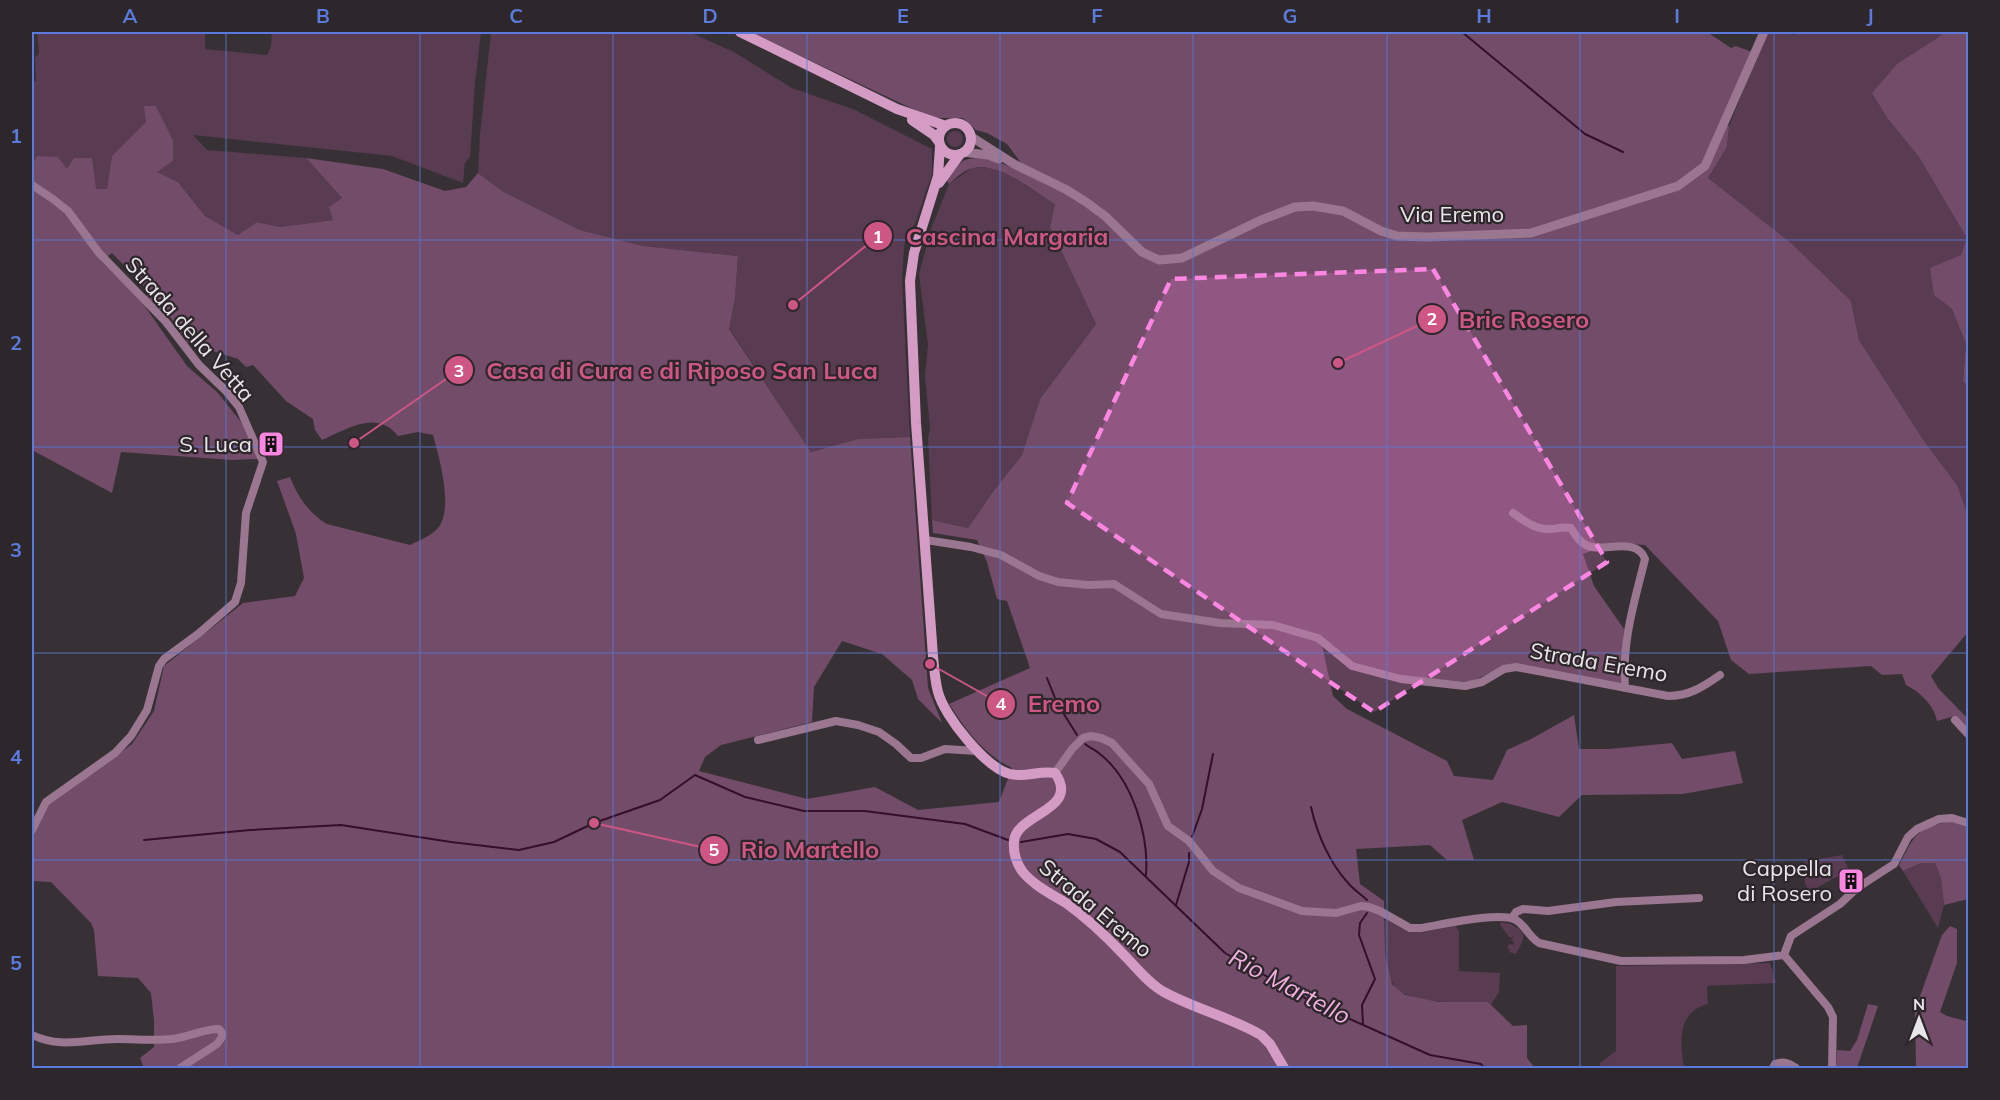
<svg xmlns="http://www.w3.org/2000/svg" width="2000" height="1100" font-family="Mulish,sans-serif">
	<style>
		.green { fill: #593b52 }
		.forest { fill: #734c69 }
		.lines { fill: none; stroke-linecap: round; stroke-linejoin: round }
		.stream { stroke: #32102b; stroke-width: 2 }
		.minor { stroke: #9a7690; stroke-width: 8 }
		.tertiary { stroke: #9a7690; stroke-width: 9 }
		.secondary { stroke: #d49bc5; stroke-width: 10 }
		.marked { fill: #fd86e2; fill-opacity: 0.2; stroke: #fd86e2; stroke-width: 4.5; stroke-dasharray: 12 8; stroke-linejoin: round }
		.grid { fill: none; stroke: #5a7bdd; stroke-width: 1.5; stroke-opacity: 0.55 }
		.labels { text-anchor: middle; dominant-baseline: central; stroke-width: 4.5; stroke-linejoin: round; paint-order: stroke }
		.street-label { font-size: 22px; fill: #e9e5e8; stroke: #2d272b }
		.poi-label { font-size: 22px; fill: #e9e5e8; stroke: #2d272b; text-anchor: end }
		.water-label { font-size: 24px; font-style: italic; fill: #f2b1e1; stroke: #2d272b }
		.leader { fill: none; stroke: #ce5685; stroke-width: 2 }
		.callout-dot { fill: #ce5685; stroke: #2d272b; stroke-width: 2 }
		.mark-label { font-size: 18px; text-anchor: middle; font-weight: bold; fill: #fff }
		.callout-label { font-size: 24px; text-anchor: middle; font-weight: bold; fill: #ce5685; stroke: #2d272b; stroke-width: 4.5; stroke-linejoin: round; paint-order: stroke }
		.neatline { fill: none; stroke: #5a7bdd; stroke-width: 2 }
		.grid-label { font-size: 20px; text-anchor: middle; font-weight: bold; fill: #5a7bdd }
	</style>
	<rect width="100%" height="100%" fill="#373136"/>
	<path class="green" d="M37,32H205V49L267,55L271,46L272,32H481L475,83L470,157L465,163L463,183L392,156L193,135L207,150L306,158L342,198L333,220L280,227L258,222L238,235L205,216L178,182L156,172L173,161V140L156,106L146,122L112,156L108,189H96L67,170L37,156L32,165V82L36,81L35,58L39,53Z
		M491,32H689L734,52L792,88L855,110L932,149V174L915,224L906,234L904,249L902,280L910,437L858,439L811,452L729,328L735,298L738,256L643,246L580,230L502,191L478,173L480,135Z
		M1767,32H1785L1794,35L1797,32H1943L1940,37L1898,63L1888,119L1919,157L1968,238L1961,255L1934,295L1952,309L1966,344L1963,382L1968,386V527L1957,485L1922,438L1859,340L1851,301L1708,178L1727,147L1729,126Z
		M947 139a8 8 0 1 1 16 0a8 8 0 1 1-16 0Z
		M972,168H990L1011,176L1055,204L1050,227L1096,324L1040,399L1022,455L992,493L968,528L932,520L928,438L930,429L925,376L928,345L919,274L932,226L949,184Z
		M1842,855L1851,874L1836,877L1809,892L1805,883L1803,862Z
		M1921,863H1935L1941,878L1944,905L1938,928L1903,871Z
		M1385,918C1417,936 1422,931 1456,926L1459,932V971L1500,973L1499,992L1491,1005L1488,1002C1465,1002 1404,1007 1392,982C1382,963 1385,939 1385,918Z
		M1501,922L1510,924L1521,930L1519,932L1521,931C1527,938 1519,947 1516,954L1509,952L1510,949L1507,948L1509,944L1513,945L1514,942L1511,940L1514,936L1510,938L1500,925Z
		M1770,963L1776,983L1707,986L1708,1004C1677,1012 1680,1042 1684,1068H1601L1600,1063L1616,1051V966Z"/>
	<path class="forest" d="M750,32H1707L1731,48L1736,46L1752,52L1722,123L1729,126L1727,147L1708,178L1792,244L1851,301L1859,340L1922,438L1957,485L1968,516V632L1931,676L1938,688L1968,719V731L1955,716L1937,721C1934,705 1920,692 1906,685L1902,674L1882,675L1871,666L1749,674L1731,660L1718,621L1645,545L1612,543L1583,554L1594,586L1624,629L1620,683L1512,664L1469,682L1408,677L1355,664L1320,636L1333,696L1347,709L1447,761L1454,776L1493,780L1507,750L1531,739L1574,715L1579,749H1609L1672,743L1682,759L1735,751L1743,783L1683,794L1582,795L1559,817L1502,802L1462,820L1474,860H1447L1430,845L1356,849L1360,884L1384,901L1385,955L1392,984L1405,995L1438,1002H1488L1513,1026L1527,1025V1058L1535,1068H144L140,1058L154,1047V1021L151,993L138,978L98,976L94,930L91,923L51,882L32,881V825L50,803L132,744L154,711L164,666L243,603L295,596L304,578L296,534L277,481L290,477C297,495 309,514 327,524L410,545C418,541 428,537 435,531C456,514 439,457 433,435L418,432L398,436C377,409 347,429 322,440L315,430L313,419L286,401L253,365L246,367L238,359L188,343L171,318L145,297L150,292L112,253L101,261L141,301L187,366L218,393L241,422L258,459L232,460L121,452L112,493L32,450V165L37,156L58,157L67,169L74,158H92L96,189H107L112,156L146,122L144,106H156L173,140V161L157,172L178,182L205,216L238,235L257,222L280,227L333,220L329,207L342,198L306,158L383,169L445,191L466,187L478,173L502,191L580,230L643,246L738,256L735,298L729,329L811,452L858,439L910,437L928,688L942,723L918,699L912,680L882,654L842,641L814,687L812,722L721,745L705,757L699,771L807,799L875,787L918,810L999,802L1012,768C982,753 967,731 949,704L1030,668L1007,601L997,599L987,562L977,540L933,533L932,520L968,528L992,493L1022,455L1040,399L1096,324L1050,227L1055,204C1033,191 1000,162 973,168C964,170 956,178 949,184L946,179C951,173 956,165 963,161C989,148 1034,181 1058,190L1022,164L1007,144L987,133L976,130L963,118H932Z
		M1943,32H1968V386L1963,382L1966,344L1952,309L1934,295L1930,268L1961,255L1967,238L1919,157L1888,119L1872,93L1898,63L1939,37Z
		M1950,821L1968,827V899L1944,905L1941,878L1935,863H1921L1903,871L1899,865C1915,835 1915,829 1950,821Z
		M1950,926L1957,929V963L1940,1012L1947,1016L1966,1021L1967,1068H1916L1915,1010L1942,935Z
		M1868,1004L1878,1006L1857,1068H1836L1837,1050L1850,1051L1857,1040Z"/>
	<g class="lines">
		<path class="stream" d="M1462,32L1585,134L1623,152
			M1047,678L1057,703L1077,735
			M1085,744C1090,748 1096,750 1100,754C1133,780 1149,836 1146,875
			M1311,807C1317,834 1330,864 1349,884C1354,890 1361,894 1367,900
			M1192,837L1202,809L1213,754
			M144,840L250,830L341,825L451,842L519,850L554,842L594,823L660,800L695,775L745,797L804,811H865L965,824L1008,840
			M1021,842L1068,834L1096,839L1120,852L1225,953L1312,1002L1430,1055L1481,1064L1484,1068
			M1176,905L1189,862V853
			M1363,1024L1362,1005L1375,979L1359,935L1360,923L1367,913"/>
		<path class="minor" d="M32,185L53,199L68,211L99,253L166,322L199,365L225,390L239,407L263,462L246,513L241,583L235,602L198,634L164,659L159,666L147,710L131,736L115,753L46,802L32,830
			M1513,513C1524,521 1536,530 1550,529C1558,529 1563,526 1571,528C1576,536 1581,545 1592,547C1608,550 1638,538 1645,559C1634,604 1622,640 1625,688
			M926,540L971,547L1001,555L1039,576L1058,582L1088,585L1114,584L1161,614L1220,623L1273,625L1318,638L1352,666L1401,679L1465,686L1482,682L1504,669L1516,667L1668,696C1689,696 1703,687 1720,675
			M1955,720L1968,734
			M758,740L836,721L858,725L879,732L896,744L911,758H921L945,749L977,751
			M1055,773L1072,749L1083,738L1091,736L1101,738L1112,743L1149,784L1168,826L1189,841L1213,871L1239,888L1302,911L1336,913L1361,906L1369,907L1380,911L1410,928H1421C1441,925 1500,911 1516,920C1526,926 1528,936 1539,943L1621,961L1744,960L1784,955
			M1512,918L1516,912L1523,909L1548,911L1616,902L1699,898
			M1784,955L1791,936L1840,904L1857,888L1894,864L1908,837L1917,829L1939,819L1952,818L1968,823
			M1784,955L1828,1007L1833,1017L1832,1068
			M32,1035C62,1049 86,1039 118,1039C136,1039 155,1041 173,1039C189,1037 203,1029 219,1029L222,1033V1037L217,1044L180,1068
			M1773,1068L1775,1064C1784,1061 1788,1063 1796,1068"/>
		<path class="tertiary" d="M970,136L1014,164L1067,190L1086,202L1105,216L1142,252L1159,260L1182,258L1261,220L1295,207L1313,206L1343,211L1381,231L1397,236L1426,237L1531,233L1678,186L1705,166L1764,32
			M963,152L988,155L999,159"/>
		<path class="secondary" d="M740,32L897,109L946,126
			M912,120L934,135L939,142
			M939 139a16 16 0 1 1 32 0a16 16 0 1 1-32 0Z
			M940,146L938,176L914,253L910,281L916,423L933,656C934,668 935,681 938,692C944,716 986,768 1010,774C1025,778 1040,770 1055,773C1081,810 1017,813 1014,841C1013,852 1016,862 1022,871C1033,885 1051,894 1066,903C1087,918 1106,936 1124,955C1136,967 1149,984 1164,992C1195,1009 1230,1017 1261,1035L1270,1044L1284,1068
			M939,183L960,154"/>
	</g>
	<path class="marked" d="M1433,269L1607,562L1374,712L1067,503L1171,279Z"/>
	<path class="grid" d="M226,32V1068M420,32V1068M613,32V1068M807,32V1068M1000,32V1068M1193,32V1068M1387,32V1068M1580,32V1068M1774,32V1068M32,240H1968M32,447H1968M32,653H1968M32,860H1968"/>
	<defs>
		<g id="building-square" transform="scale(1.35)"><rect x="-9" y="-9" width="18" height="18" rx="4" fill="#fd86e2" stroke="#2d272b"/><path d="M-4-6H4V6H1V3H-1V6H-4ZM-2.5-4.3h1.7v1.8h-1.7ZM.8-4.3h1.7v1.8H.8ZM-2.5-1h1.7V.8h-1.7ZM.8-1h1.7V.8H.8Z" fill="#111"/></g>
	</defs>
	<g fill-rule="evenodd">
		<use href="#building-square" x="271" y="444"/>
		<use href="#building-square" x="1851" y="881"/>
	</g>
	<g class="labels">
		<g class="street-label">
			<text x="1452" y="214">Via Eremo</text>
			<text transform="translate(190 329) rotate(49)">Strada della Vetta</text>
			<text transform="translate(1599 662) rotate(10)">Strada Eremo</text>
			<text transform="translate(1096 908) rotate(40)">Strada Eremo</text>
		</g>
		<g class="poi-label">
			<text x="252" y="444">S. Luca</text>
			<text x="1832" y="868">Cappella<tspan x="1832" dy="25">di Rosero</tspan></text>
		</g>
		<g class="water-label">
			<text transform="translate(1290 986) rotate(28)">Rio Martello</text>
		</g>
	</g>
	<path class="leader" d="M793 305L878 236M1338 363L1432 319M354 443L459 370M930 664L1001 704M594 823L714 850"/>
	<g class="callout-dot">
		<circle cx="793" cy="305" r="6"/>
		<circle cx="1338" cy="363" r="6"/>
		<circle cx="354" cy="443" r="6"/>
		<circle cx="930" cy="664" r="6"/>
		<circle cx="594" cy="823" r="6"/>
		<circle cx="878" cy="236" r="15"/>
		<circle cx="1432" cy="319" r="15"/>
		<circle cx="459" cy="370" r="15"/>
		<circle cx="1001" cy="704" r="15"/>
		<circle cx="714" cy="850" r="15"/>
	</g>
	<g class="mark-label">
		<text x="878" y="243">1</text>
		<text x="1432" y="325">2</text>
		<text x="459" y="377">3</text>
		<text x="1001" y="710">4</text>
		<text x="714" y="856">5</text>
	</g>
	<g class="callout-label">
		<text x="1007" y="245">Cascina Margaria</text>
		<text x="1524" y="328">Bric Rosero</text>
		<text x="682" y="379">Casa di Cura e di Riposo San Luca</text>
		<text x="1064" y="712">Eremo</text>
		<text x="810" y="858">Rio Martello</text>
	</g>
	<rect width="2000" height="1100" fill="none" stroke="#2d272b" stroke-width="66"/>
	<g transform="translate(1919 1019)" stroke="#2d272b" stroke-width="4.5" paint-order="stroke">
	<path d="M0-4.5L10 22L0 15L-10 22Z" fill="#e9e5e8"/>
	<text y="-9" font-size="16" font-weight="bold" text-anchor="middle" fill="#e9e5e8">N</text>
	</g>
	<rect x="33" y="33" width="1934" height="1034" class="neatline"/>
	<g class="grid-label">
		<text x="130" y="23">A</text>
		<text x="323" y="23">B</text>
		<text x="516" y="23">C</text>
		<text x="710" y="23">D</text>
		<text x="903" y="23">E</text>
		<text x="1097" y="23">F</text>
		<text x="1290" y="23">G</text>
		<text x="1484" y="23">H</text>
		<text x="1677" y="23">I</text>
		<text x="1870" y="23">J</text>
		<text x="16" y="143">1</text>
		<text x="16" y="350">2</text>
		<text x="16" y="557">3</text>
		<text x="16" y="764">4</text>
		<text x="16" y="970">5</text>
	</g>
</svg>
